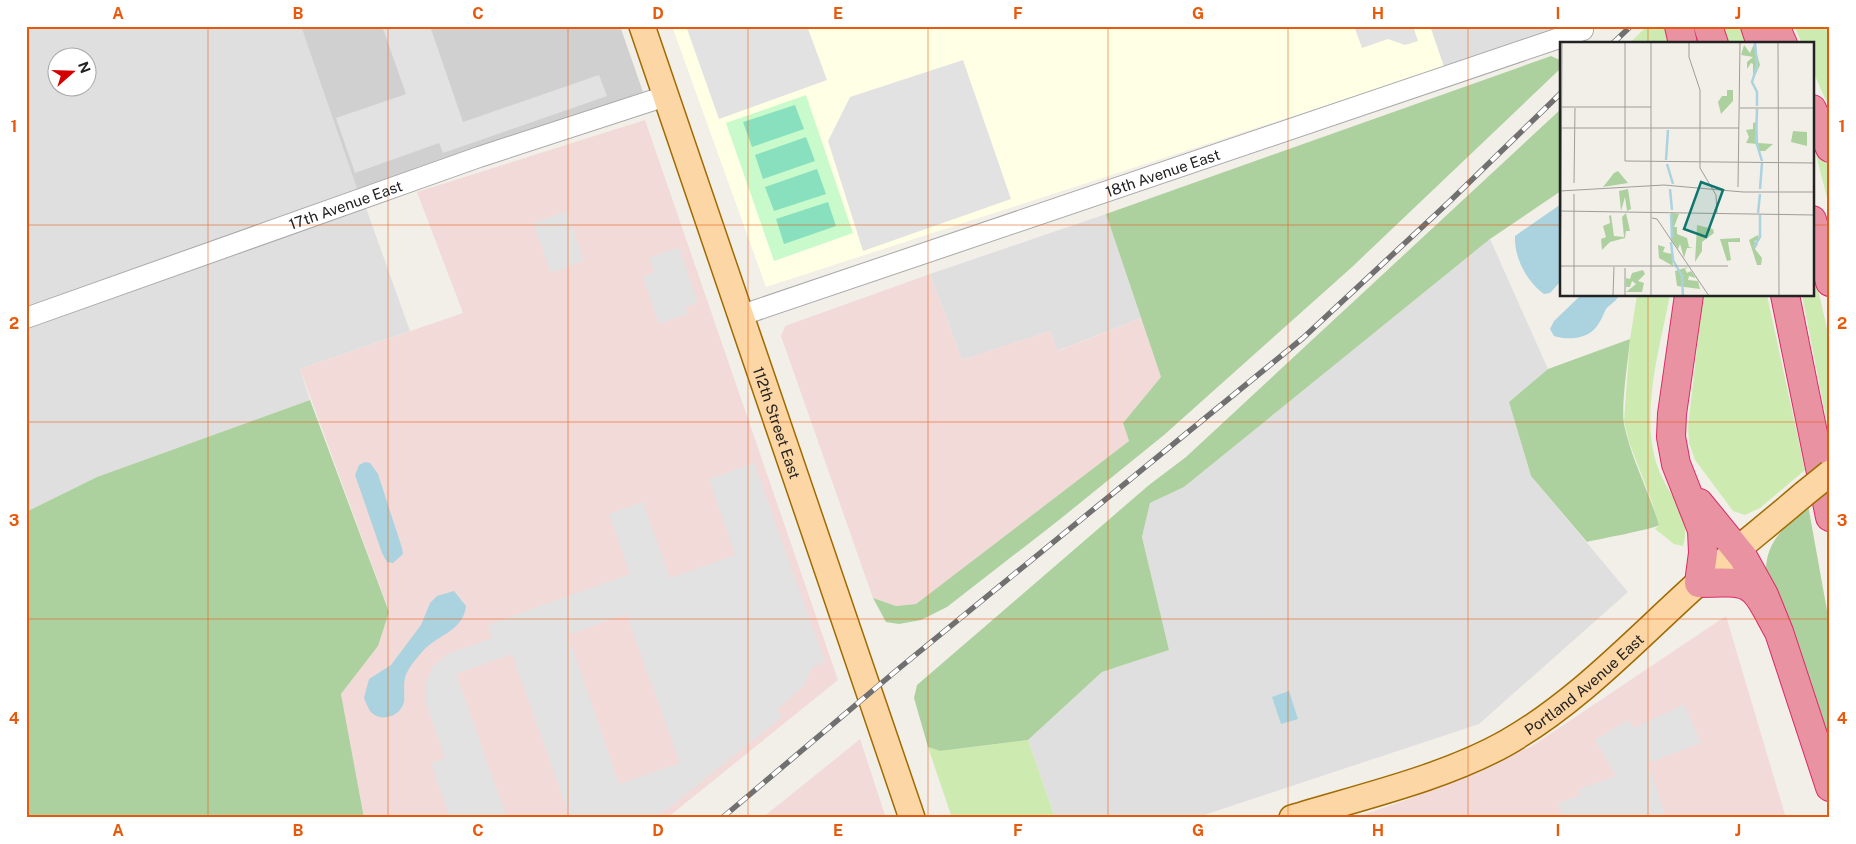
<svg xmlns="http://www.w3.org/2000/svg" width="1856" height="844" font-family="'Public Sans',sans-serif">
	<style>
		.residential { fill: #e0dfdf; fill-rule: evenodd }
		.commercial { fill: #f2dad9 }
		.education { fill: #ffffe5 }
		.religious { fill: #d0d0d0 }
		.grass { fill: #cdebb0 }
		.forest { fill: #add19e }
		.park { fill: #c8facc }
		.pitch { fill: #88e0be }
		.parking { fill: #e2e2e2; fill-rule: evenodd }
		.water { fill: #aad3df }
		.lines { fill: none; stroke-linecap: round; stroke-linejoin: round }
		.minor-casing { stroke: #a9a9a9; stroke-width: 22 }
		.major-casing { stroke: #a06b00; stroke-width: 28 }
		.highway-casing { stroke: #dc2a67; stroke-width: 30 }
		.minor { stroke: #fff; stroke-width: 20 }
		.major { stroke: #fcd6a4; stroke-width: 25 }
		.highway { stroke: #e892a2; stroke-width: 28 }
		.rail-casing { stroke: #707070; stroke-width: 5.5 }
		.rail { stroke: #fff; stroke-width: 4; stroke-dasharray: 11; stroke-linecap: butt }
		.major-bridge-casing { stroke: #a06b00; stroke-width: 28; stroke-linecap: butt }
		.major-bridge { stroke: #fcd6a4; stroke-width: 25 }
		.grid { fill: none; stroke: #e8590c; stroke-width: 1; stroke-opacity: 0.55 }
		.labels { text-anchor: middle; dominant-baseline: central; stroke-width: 5; stroke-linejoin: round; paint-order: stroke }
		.street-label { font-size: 15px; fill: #222; stroke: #fff }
		.inset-river { fill: none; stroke: #aad3df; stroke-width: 2.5 }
		.inset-road { fill: none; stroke: #9f9d99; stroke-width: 1 }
		.view { fill: #0f766e; fill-opacity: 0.15; stroke: #0f766e; stroke-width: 2.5 }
		.inset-edge { fill: none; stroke: #222; stroke-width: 2.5 }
		.neatline { fill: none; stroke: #e8590c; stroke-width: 2 }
		.grid-label { font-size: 16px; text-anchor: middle; font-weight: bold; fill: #e8590c }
	</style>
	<rect width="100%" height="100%" fill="#f2efe9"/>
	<path class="residential" d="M26,26H301L410,331L300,369L310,400L97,477L26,512ZM58,58H88V88H58Z
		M1430,26H1568L1444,67Z
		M1106,214L1141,318L1057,351L1050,331L962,360L930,274Z
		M1490,239L1548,369L1509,402L1531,476L1628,592L1479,724L1195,818H1055L1028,740L1102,672L1169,650L1142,537L1150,503L1184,487Z"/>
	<path class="commercial" d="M645,120L838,680L667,818H364L341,694L378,646L389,611L300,369L463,313L417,192Z
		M930,274L962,360L1050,331L1058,351L1141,318L1161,377L1123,423L1129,441L916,604L896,606L873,598L781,336L785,326Z
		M1726,616L1786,818H1354L1412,798L1532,746Z
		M860,739L886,818H762L838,757Z"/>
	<path class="education" d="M672,26H1430L1444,67L766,287Z"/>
	<path class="religious" d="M301,26H620L643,92L358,191Z"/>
	<path class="grass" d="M1647,26H1669L1673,44H1629Z
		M1722,26H1744L1750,44H1728Z
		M1794,26H1830V110L1812,69V44H1802Z
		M1812,125L1830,164V209L1812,140Z
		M1812,263L1830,342V439L1802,295H1812Z
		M1637,295H1670C1660,347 1640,414 1657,465C1666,494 1693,514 1683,546L1674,544L1655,529L1659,525L1652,502L1629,442L1624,421L1630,339Z
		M1703,295H1767L1805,470L1760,508L1745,515L1733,511L1695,460L1689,443L1688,427Z
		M1028,740L1055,818H952L928,747L940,751Z"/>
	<path class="forest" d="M1551,56L1560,60L1559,70L1351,268L1164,435L1059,520L947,607L921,620L899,624L886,622L873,598L896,606L916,604L1129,441L1123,423L1161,377L1106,214Z
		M1561,109V191L1490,239L1184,487L1150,503L1142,537L1169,650L1102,672L1028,740L940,751L928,747L914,698L917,685L1149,485L1186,457Z
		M1630,339C1628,361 1621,405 1624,424C1631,459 1649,491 1659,525C1655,529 1598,539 1587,542L1531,476L1509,402L1548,369Z
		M310,400L389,612L378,646L341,694L364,818H26V512L97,477Z
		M1808,505L1830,627L1829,746L1766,570C1766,540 1788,524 1808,505Z"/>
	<path class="park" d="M806,95L853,233L774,261L726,123Z"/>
	<path class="pitch" d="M795,105L804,129L752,147L743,122Z
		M806,137L815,161L763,179L755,155Z
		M817,169L826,194L774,211L765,187Z
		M828,202L836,226L784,244L776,219Z"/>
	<path class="parking" d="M382,26H430L463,122L599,75L607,96L443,153L439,143L355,173L336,118L406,94Z
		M686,26H807L827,80L719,119Z
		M1354,26H1413L1418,41L1405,45L1388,39L1362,48Z
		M963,60L1011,199L863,251L828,141L850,97Z
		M567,211L584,261L551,273L533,223Z
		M679,247L698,303L685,307L688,314L659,324L643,277L654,272L649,258Z
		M754,463L825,662L812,667L805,685L777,710L782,717L656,818H570L512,654L456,674L507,818H450L431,763L445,758L425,701L426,682L432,667L447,654L492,638L488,625L630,574L609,514L643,502L670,578L735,555L709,479ZM626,614L680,763L619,784L568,635Z
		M1684,704L1701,743L1648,763L1666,818H1563L1558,803L1581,795L1579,789L1616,776L1595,740L1628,720L1634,728Z"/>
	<path class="water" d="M1561,204V281L1550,293L1544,294C1527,282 1514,258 1515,236Z
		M1581,295H1619C1616,302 1610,304 1606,309C1603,315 1601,321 1597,326C1587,340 1567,340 1554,336L1550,329L1554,321Z
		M365,462L370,463L378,474L402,548L403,554L393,563L387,562L382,553L355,475L359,465Z
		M454,591L466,606C463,632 436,635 422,652C416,659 407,669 405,678C403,686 405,694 404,702C401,715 384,722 373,714C369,711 366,703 364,698L369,679L391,665L421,625L430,603L437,596Z
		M1289,691L1298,719L1281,724L1272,697Z"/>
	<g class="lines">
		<g class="minor-casing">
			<g id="minor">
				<path id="s1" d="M742,315L1583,30"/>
				<path id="s2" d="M26,318L479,157L666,96"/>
			</g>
		</g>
		<g class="major-casing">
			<g id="major">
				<path id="s3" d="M642,26L912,818"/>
				<path id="s4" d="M1292,818C1360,797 1444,778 1506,743C1578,702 1636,639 1697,584C1732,553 1769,524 1804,494"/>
			</g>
		</g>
		<g class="highway-casing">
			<path id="highway" d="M1679,26L1683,44
				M1708,26L1714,44
				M1755,26L1761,44
				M1775,26L1783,44
				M1812,109L1830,148
				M1812,220L1830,282
				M1689,295L1672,414L1671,437L1676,464L1702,530L1703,553L1699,583C1757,581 1751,582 1779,632
				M1785,295L1830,517
				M1699,503L1743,557L1764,595L1779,632L1830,787"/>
		</g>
		<use href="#minor" class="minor"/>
		<use href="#major" class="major"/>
		<use href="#highway" class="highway"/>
		<g class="rail-casing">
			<path id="rail" d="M1612,44L1631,26
				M722,818L897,670L1303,338L1449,202L1561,93"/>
		</g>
		<use href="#rail" class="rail"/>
		<g class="major-bridge-casing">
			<path id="major-bridge" d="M1804,494L1830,473"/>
		</g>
		<use href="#major-bridge" class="major-bridge"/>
	</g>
	<path class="grid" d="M208,26V818M388,26V818M568,26V818M748,26V818M928,26V818M1108,26V818M1288,26V818M1468,26V818M1648,26V44M26,225H1561M1812,225H1830M1648,295V818M26,422H1830M26,619H1830"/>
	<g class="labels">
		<g class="street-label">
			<text stroke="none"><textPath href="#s1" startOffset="444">18th Avenue East</textPath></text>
			<text stroke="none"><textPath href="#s2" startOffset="339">17th Avenue East</textPath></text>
			<text stroke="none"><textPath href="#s3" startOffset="419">112th Street East</textPath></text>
			<text stroke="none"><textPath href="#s4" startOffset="325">Portland Avenue East</textPath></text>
		</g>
	</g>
	<g transform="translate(1560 42)">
		<rect width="254" height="254" fill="#f2efe9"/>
		<path d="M194,2L200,23L193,38V22L191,21L187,27V20L193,15L181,13L184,3L190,11ZM167,48H173V59L161,72L158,60L162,54H167ZM197,80L198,101L213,102L205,109H198V102L186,101L189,95L186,88L193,87V81ZM233,89L247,90V104L231,100ZM58,129L68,141L43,145L54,131ZM68,147L71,167L67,169L65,155L61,169L59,149ZM66,171L70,189H66L65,196L50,200L42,208L41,197L46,195L43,184L50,181L49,174L51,173L54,194L64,195L62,175ZM111,171L119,172L114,185H117V192L127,196L129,205L133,206H127L124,216L120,202L118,207L111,197ZM137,183L153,187L154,191L142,200V209L135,220ZM198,193L200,198L194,199L198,202L195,207L202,216L201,223H197L189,198ZM180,196V200H168L171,218L167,219L160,197ZM98,203L105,205L103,210L112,212L113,224L99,216ZM128,225L125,227L127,231L131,229L136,236L129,234L128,238L138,239L140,247L117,244L115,229ZM83,228L85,232L78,239L84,241L82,250H66L76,242L72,239L70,245H66V236L70,237L72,231Z" fill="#add19e"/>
		<path class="inset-river" d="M195,0L197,24L192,40L197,50V64M197,67L196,99L202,119M106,118L108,88M107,122L113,142M110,147L112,168M200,147L202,121M198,171L200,152M111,172L112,196M111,200L113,218L122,234L123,254M194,205L200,195V173"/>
		<path class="inset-road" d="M65,0V119L254,121M91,0V254M129,0V15L140,48V126L156,153L157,172M218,0L219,254M2,65H91M180,66H254M2,86H179M14,141L15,66M178,145L180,0M0,149L104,143L183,150H254M0,169L254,173M1,174L2,0M92,176L97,177L149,254M0,224H168M0,228V254M0,230L1,173M14,254V152M53,254L54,225M65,254V226"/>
		<path class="view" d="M141,140L163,148L146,195L124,187Z"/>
		<rect width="254" height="254" class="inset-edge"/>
	</g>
	<rect width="1856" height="844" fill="none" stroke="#ffffff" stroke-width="55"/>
	<g transform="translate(72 72) rotate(70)"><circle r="24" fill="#ffffff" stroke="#a7a7a7"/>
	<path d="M0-4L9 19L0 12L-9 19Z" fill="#d40000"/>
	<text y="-8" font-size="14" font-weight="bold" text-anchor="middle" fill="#222222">N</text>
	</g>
	<rect x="28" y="28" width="1800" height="788" class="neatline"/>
	<g class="grid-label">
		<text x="118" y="19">A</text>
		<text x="298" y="19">B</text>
		<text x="478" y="19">C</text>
		<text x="658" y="19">D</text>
		<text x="838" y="19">E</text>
		<text x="1018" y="19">F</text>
		<text x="1198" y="19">G</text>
		<text x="1378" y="19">H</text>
		<text x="1558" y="19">I</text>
		<text x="1738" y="19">J</text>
		<text x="14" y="132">1</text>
		<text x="1842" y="132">1</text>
		<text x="14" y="329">2</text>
		<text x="1842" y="329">2</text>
		<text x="14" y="526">3</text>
		<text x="1842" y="526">3</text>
		<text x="14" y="724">4</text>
		<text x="1842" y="724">4</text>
		<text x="118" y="836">A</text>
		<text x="298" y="836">B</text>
		<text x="478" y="836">C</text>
		<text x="658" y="836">D</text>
		<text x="838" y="836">E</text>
		<text x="1018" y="836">F</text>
		<text x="1198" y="836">G</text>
		<text x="1378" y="836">H</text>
		<text x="1558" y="836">I</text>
		<text x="1738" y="836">J</text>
	</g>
</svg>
